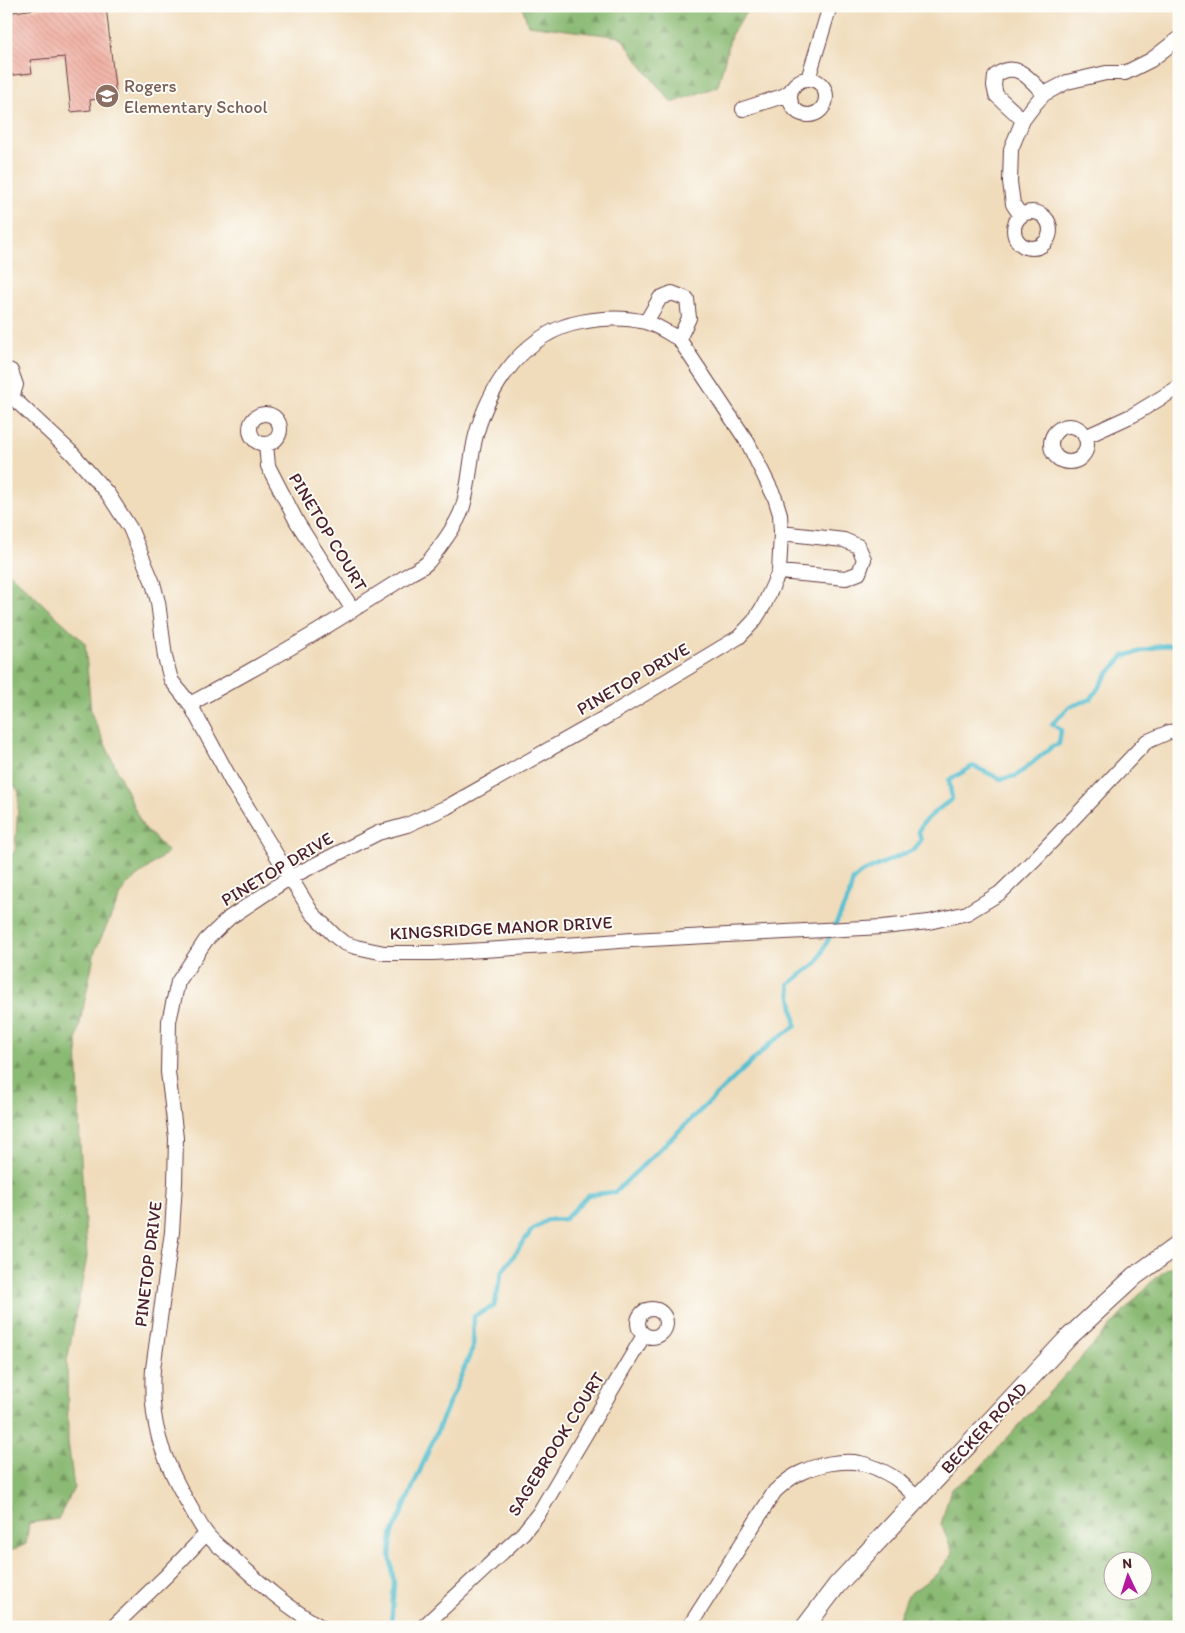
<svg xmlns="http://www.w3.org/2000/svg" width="1185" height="1633" font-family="Itim,sans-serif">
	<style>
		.forest { fill: url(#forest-firs); stroke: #6a6c4f; fill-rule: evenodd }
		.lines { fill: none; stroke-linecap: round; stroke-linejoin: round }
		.stream { stroke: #56c0d2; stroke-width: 4.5 }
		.building { fill: url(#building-back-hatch) }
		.minor-casing { stroke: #633b41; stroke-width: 16 }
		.tertiary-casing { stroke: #633b41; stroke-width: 20 }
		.minor { stroke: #fff; stroke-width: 14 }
		.tertiary { stroke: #fff; stroke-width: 18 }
		.labels { text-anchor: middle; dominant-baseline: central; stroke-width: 4; stroke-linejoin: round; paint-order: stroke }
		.education-label { font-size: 18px; fill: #785e54; stroke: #fdfcf7; text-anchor: start }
		.street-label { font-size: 18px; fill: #4a1f2b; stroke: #fdfcf7 }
	</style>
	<defs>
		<pattern id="forest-firs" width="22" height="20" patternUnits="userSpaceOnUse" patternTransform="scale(1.25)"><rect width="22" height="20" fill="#8aba73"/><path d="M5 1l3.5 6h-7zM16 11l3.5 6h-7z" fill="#73975f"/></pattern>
		<pattern id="building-back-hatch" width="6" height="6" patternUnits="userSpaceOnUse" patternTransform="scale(1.25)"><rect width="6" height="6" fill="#f1b2a6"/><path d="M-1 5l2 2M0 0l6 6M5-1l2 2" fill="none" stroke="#d0998f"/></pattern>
	</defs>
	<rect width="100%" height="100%" fill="#fdfcf7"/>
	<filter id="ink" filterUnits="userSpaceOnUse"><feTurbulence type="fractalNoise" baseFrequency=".02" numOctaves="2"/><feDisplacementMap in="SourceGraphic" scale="10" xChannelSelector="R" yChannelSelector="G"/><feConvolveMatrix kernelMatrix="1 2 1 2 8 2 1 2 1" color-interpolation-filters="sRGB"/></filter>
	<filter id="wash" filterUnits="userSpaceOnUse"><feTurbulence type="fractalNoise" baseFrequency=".0096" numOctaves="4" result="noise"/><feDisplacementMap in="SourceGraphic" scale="20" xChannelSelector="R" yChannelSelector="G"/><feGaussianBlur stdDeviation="1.12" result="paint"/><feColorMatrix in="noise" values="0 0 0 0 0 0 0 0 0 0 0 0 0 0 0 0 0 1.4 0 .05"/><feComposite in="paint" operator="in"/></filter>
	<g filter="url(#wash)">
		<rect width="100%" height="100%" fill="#f0dcbb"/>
		<path class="forest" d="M522,6H750L731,35L718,86L672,103L647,73L621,37L528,25Z
			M6,570L85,643L91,713L142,825L168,852L125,886L95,951L77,1038L80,1144L87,1257L67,1361L68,1442L74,1488L58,1519L29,1523L26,1544L6,1553V860L15,851L19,792L6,775Z
			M1179,1261V1627H829L898,1620L908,1595L938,1573L953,1553L941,1524L951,1489L975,1473L1154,1279ZM1112,1560H1142V1590H1112Z"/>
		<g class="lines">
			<path class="stream" d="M1179,536C1168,555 1173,576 1176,597L1179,602
				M391,1627L394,1583L390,1555L392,1535L473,1348L474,1316L494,1306L502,1272L532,1230L547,1220L565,1219L588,1195L615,1192L772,1042L796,1026L789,984L817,963L849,896L853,880L861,873L915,849L921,840C920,838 919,833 919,831C920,821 944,805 952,799L949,780L973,766L1001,779L1016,776L1053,746L1059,744L1061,730L1052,724L1069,707L1091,699L1106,676L1124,656L1160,646L1179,644"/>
		</g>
		<g id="blocks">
			<path class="building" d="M58,6H106L116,97L90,100L91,110L71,112L65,57L30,60L32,73L6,76V13Z"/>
		</g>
	</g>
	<g filter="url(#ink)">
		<use href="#blocks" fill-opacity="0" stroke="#633b41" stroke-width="1"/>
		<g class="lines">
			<g class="minor-casing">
				<path id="minor" d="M808,79L830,6
					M790 97a18 18 0 1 1 36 0a18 18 0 1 1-36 0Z
					M743,109L783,96L791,91
					M1023,120L996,95L994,86L995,76C1016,59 1030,79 1044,94
					M1014 230a18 18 0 1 1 36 0a18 18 0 1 1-36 0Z
					M1021,216L1013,204L1010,182L1011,149L1023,120L1035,104L1044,94L1067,82L1106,73H1125L1151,60L1179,38
					M646,322L660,298L672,293L687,299L689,318L679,339
					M6,369L11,371L16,385L12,397L6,400
					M12,397L72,453L108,494L130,528L153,583L158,602L165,657L171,680L190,704L233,784L312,913L335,936L344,943L356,947L384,953H434L580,944L632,940L883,927L929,922L967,913L1000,893L1035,859L1146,742L1169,732L1179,731
					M250 429a15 15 0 1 1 30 0a15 15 0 1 1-30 0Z
					M1051 444a18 18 0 1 1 36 0a18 18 0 1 1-36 0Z
					M1085,437L1133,415L1179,387
					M266,444L268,466L297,522L353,610
					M779,572L846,578L859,573L864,559L858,546L844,540L781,533
					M190,704C251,671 311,637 370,599C383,591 397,582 411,573C416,570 423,567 427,563C431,559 435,553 439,548C448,535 459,521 463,506C470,483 470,458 476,435C490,384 526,332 581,322C601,318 625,317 645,322C657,325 668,333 679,339L748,443L775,498L780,514L781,533L779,572L764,605L754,621L739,637L613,713L447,807L407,825L378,833L289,878L229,918L206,940L178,982L169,1021L168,1072L176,1138L175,1183L172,1232L153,1369C149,1422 162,1458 188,1503C194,1513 199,1524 206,1533C213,1543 225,1551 234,1559C263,1586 287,1607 321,1627
					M638 1323a14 14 0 1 1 28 0a14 14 0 1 1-28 0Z
					M113,1627L167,1575L206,1534
					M423,1627L523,1533L539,1513L644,1335
					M689,1627L775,1491C783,1484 790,1477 800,1473C816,1465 842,1459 860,1463C871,1465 885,1472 895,1478C903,1484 910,1492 918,1498"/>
			</g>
			<g class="tertiary-casing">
				<path id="tertiary" d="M805,1627L837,1585L1068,1338L1135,1276L1179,1244"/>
			</g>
			<use href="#minor" class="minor"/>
			<use href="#tertiary" class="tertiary"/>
		</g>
	</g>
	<defs>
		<g id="school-disc" transform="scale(1.25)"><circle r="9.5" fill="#8d6e63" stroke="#fdfcf7"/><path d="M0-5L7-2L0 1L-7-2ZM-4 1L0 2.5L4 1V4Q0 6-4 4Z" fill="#fff"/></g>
	</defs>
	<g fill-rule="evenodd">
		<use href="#school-disc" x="107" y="96"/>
	</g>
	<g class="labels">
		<g class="education-label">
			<text x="124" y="86">Rogers<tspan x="124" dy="21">Elementary School</tspan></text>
		</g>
		<g class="street-label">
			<text transform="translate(328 532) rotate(59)">PINETOP COURT</text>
			<text transform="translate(633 679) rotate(-30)">PINETOP DRIVE</text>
			<text transform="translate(277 869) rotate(-31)">PINETOP DRIVE</text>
			<text transform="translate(501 928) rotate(-3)">KINGSRIDGE MANOR DRIVE</text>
			<text transform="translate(148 1264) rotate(-83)">PINETOP DRIVE</text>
			<text transform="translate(984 1428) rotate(-47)">BECKER ROAD</text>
			<text transform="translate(556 1444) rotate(-58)">SAGEBROOK COURT</text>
		</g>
	</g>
	<rect width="1185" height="1633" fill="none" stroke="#fdfcf7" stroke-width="25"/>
	<g transform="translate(1128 1576) rotate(356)"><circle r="24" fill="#fdfcf7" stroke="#b5a4a5"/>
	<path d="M0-4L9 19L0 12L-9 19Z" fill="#b5179e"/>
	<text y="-8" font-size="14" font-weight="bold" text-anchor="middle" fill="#4a1f2b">N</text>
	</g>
</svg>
